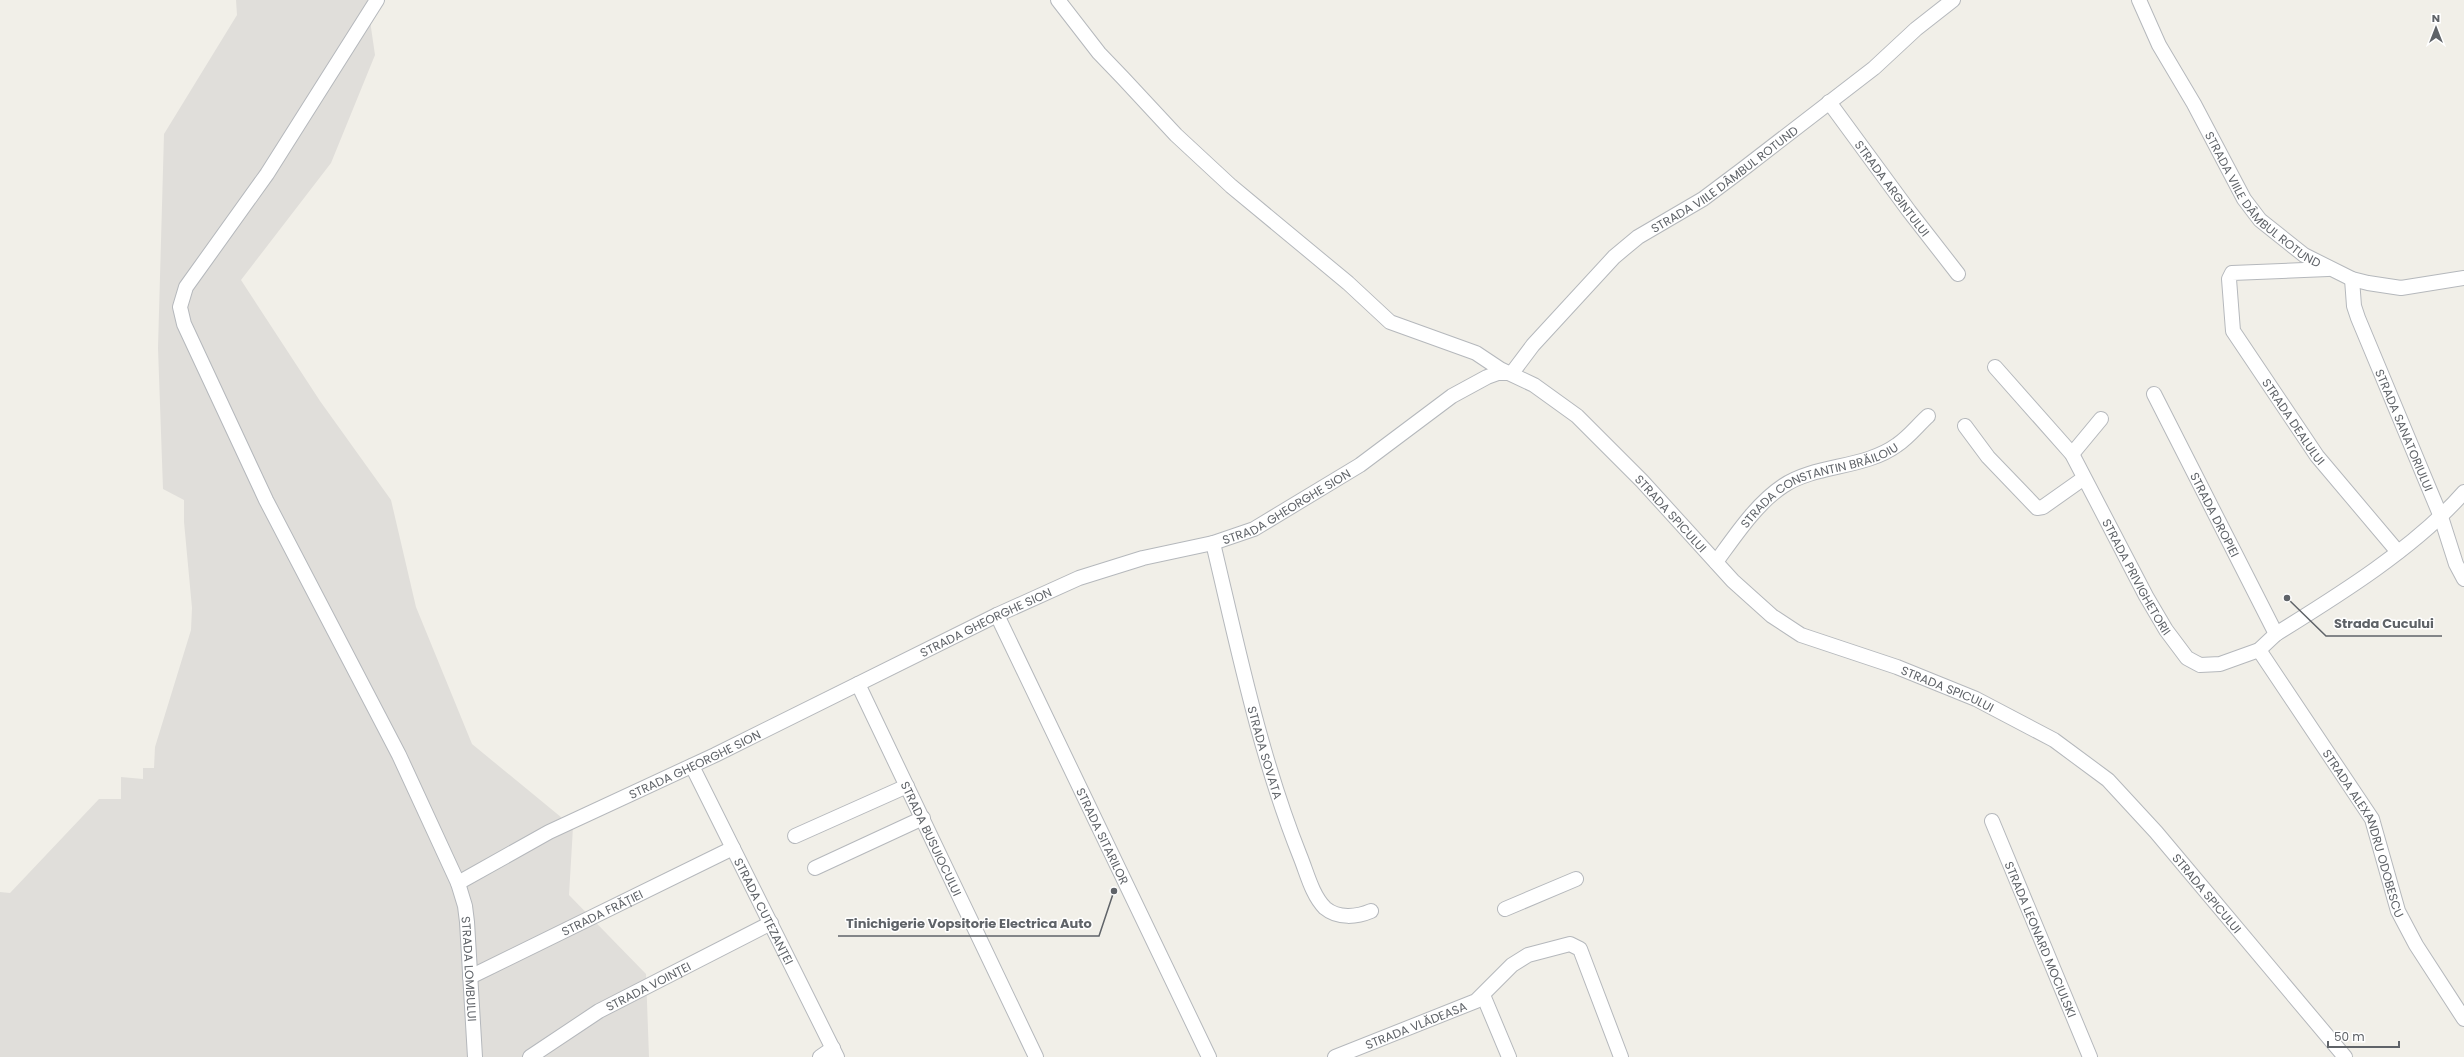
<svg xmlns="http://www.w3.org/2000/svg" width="2464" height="1057" font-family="Poppins,sans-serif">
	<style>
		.industrial { fill: #e0deda }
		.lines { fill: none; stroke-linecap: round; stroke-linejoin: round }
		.minor-casing { stroke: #b5b8bc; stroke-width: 16 }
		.minor { stroke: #fff; stroke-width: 14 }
		.labels { text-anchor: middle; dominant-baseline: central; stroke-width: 3; stroke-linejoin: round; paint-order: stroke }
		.street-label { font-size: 12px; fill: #5f6368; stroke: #fff }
		.leader { fill: none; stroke: #5f6368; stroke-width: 1.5 }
		.callout-dot { fill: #5f6368; stroke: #fff; stroke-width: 1.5 }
		.callout-label { font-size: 13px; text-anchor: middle; font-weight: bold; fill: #5f6368; stroke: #fff; stroke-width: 3; stroke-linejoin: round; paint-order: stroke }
	</style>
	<rect width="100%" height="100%" fill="#f1efe8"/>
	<path class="industrial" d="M236,0H367L375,55L331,163L241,280L320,401L391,500L416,607L472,744L573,827L569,895L646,974L649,1057H0V892L10,893L99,799H121V777L143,779V768H154L155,747L191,630L192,608L184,522V500L163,489L158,348L164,134L237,15Z"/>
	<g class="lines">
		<g class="minor-casing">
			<g id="minor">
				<path id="s1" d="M377,0L267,174L186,287L180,307L184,324L266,500L399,755L458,883L465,906L467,922L475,1057"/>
				<path id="s2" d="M1058,0L1099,53L1123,78L1176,135L1231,186L1348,283L1390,322L1476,353L1500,369L1534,385L1577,416L1642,481L1733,581L1772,616L1801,635L1897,667L1976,699L2054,740L2108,780L2156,832L2345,1057"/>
				<path id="s3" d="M2139,0L2159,45L2194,104L2244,199L2260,220L2304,255L2352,279L2368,283L2401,288L2464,278"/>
				<path id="s4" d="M1829,102L1909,211L1958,274"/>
				<path id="s5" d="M2328,269L2232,273L2229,279L2233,331L2317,456L2398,552"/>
				<path id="s6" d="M2352,279L2354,306L2358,318L2441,517L2456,564L2464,579"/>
				<path id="s7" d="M1995,367L2072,454L2146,596L2166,630L2187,658L2200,665L2220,664L2259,650L2276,634C2339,595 2416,547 2464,492"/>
				<path id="s8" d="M1512,373L1533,345L1614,257L1638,237L1703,199L1743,169L1874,68L1916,29L1953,0"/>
				<path id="s9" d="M2154,394L2276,634"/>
				<path d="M1965,426L1988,457L2037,508L2043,507L2084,478"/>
				<path d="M2072,454L2101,419"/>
				<path id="s10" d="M1213,543C1238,648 1260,756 1300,856C1307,873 1312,895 1325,908C1338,919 1357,917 1371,911"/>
				<path id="s11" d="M1716,562C1735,536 1756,504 1783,486C1816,464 1864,469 1897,445C1909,437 1918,425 1928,416"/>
				<path id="s12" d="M997,615L1209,1057"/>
				<path id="s13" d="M2259,650L2372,819L2398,911L2416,945L2464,1019"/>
				<path id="s14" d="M858,684L1036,1057"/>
				<path id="s15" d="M692,766L837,1057"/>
				<path id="s16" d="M1992,821L2090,1057"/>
				<path d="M795,836L907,786"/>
				<path d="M815,868L923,818"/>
				<path id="s17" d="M458,883L549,832L715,755L997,615L1079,578L1143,558L1213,543L1254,529L1360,465L1452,396L1487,377L1498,373H1511"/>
				<path d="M1505,909L1576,879"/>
				<path id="s18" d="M470,977L733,848"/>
				<path d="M1483,995L1509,1057"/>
				<path id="s19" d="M530,1057L599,1011L771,923"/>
				<path d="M820,1057L833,1048"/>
				<path id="s20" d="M1335,1057L1476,1001L1512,965L1528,955L1570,944L1580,949L1621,1057"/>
			</g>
		</g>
		<use href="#minor" class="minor"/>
	</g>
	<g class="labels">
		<g class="street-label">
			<text stroke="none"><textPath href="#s8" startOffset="290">STRADA VIILE DÂMBUL ROTUND</textPath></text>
			<text stroke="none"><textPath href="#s4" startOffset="107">STRADA ARGINTULUI</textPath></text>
			<text stroke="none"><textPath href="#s3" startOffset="238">STRADA VIILE DÂMBUL ROTUND</textPath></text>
			<text stroke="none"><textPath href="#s5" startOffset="264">STRADA DEALULUI</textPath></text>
			<text stroke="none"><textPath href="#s6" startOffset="161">STRADA SANATORIULUI</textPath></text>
			<text stroke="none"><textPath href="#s11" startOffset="134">STRADA CONSTANTIN BRĂILOIU</textPath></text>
			<text stroke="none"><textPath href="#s17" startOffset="913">STRADA GHEORGHE SION</textPath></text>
			<text stroke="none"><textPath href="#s2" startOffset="810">STRADA SPICULUI</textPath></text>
			<text stroke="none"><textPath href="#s9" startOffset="135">STRADA DROPIEI</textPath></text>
			<text stroke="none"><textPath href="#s7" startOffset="255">STRADA PRIVIGHETORII</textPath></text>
			<text stroke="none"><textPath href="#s17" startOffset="589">STRADA GHEORGHE SION</textPath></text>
			<text stroke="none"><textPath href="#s2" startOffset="1145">STRADA SPICULUI</textPath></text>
			<text stroke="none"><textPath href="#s10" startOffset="216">STRADA SOVATA</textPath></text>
			<text stroke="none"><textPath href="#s17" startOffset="265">STRADA GHEORGHE SION</textPath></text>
			<text stroke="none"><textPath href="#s13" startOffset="213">STRADA ALEXANDRU ODOBESCU</textPath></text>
			<text stroke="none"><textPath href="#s12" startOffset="245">STRADA SITARILOR</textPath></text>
			<text stroke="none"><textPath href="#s14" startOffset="171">STRADA BUSUIOCULUI</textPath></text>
			<text stroke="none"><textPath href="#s2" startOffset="1481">STRADA SPICULUI</textPath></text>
			<text stroke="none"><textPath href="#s15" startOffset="162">STRADA CUTEZANȚEI</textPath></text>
			<text stroke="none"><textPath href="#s18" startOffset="147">STRADA FRĂȚIEI</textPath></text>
			<text stroke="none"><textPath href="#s16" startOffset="128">STRADA LEONARD MOCIULSKI</textPath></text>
			<text stroke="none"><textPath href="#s1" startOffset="1093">STRADA LOMBULUI</textPath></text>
			<text stroke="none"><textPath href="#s19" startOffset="138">STRADA VOINȚEI</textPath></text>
			<text stroke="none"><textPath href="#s20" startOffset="87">STRADA VLĂDEASA</textPath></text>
		</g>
	</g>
	<path class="leader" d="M2287 598L2326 636H2442M1114 891L1099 936H838"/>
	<g class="callout-dot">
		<circle cx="2287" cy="598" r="4"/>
		<circle cx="1114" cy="891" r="4"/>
	</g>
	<g class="callout-label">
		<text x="2384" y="628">Strada Cucului</text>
		<text x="969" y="928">Tinichigerie Vopsitorie Electrica Auto</text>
	</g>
	<g transform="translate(2436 28)" stroke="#ffffff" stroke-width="3" paint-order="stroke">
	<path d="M0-3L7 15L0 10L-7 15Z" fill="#5f6368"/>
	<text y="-6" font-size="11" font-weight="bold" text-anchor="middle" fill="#5f6368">N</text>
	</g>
	<path d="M2328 1041v6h71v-6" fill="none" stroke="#5f6368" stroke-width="2"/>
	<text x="2334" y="1041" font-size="12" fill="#5f6368" stroke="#ffffff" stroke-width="3" paint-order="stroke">50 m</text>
</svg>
